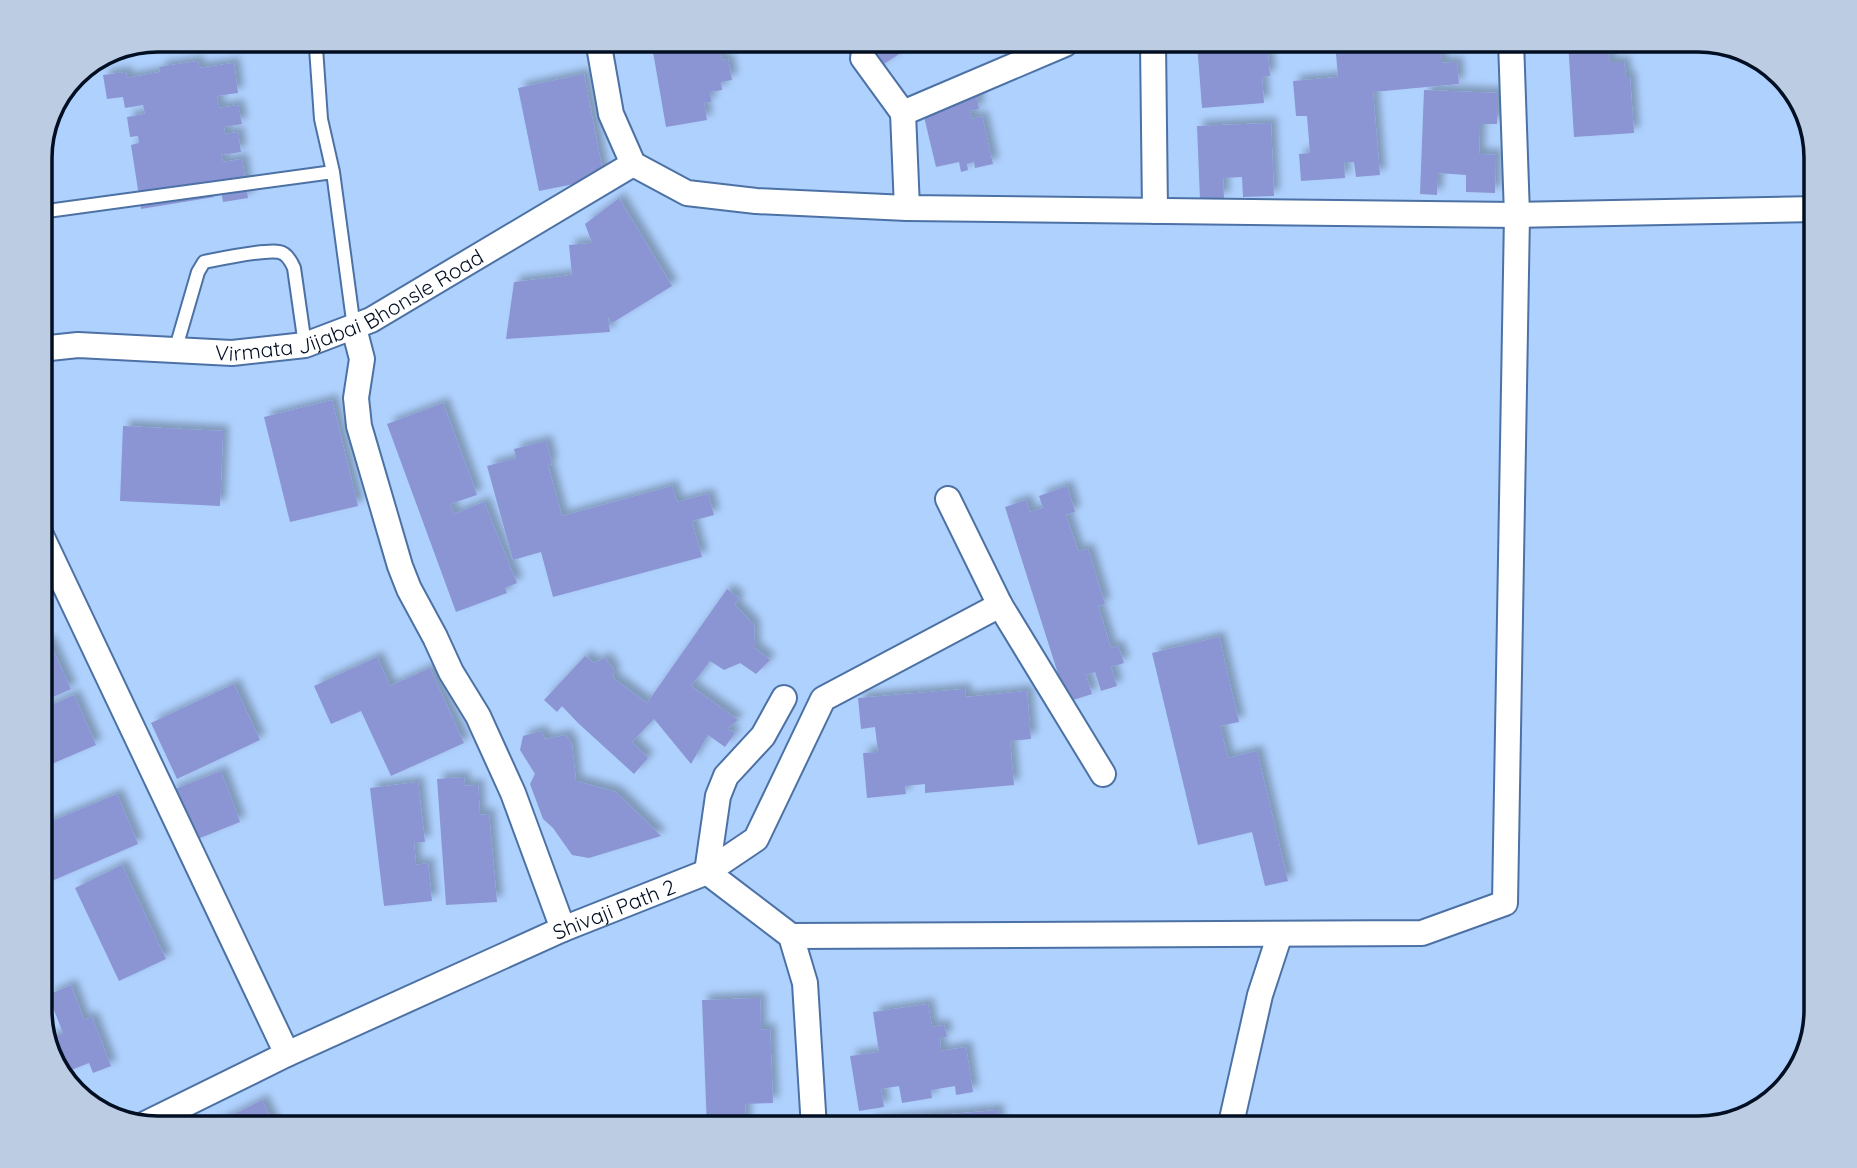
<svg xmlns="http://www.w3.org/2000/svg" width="1857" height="1168" font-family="Quicksand,sans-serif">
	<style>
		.building { fill: #8b95d3; filter: url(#shadow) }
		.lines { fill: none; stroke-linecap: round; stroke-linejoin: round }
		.service-casing { stroke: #4c71a5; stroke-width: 16 }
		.minor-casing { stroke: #4c71a5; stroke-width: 28 }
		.service { stroke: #fff; stroke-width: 12 }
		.minor { stroke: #fff; stroke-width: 24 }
		.labels { text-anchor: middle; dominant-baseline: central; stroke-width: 6; stroke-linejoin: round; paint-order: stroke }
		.street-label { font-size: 21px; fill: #020e21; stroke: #ccddf4 }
		.rim { fill: none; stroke: #020e21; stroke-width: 3.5 }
	</style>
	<defs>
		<filter id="shadow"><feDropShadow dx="6" dy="-6" stdDeviation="3.5" flood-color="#0004"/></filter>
	</defs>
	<rect width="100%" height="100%" fill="#afd1fe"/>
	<path class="building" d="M1568,41H1623L1624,50L1609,51L1610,62H1624L1626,77H1630L1634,133L1574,137Z
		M1335,42H1455V46L1441,47L1442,63L1457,62L1459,84L1373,92L1380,175L1356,177L1354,162H1344L1345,178L1301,181L1299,154L1310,153L1307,116H1296L1293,81L1338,77Z
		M1197,43H1207L1208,52L1232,50V43H1242L1243,45L1267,43L1270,76L1262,77L1264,103L1202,108Z
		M843,45H913L864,77Z
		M652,46H719L722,60L728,59L732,80L721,82L722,90L710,92L711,102L704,103L707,120L666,127Z
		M198,61L199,68L234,63L238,93L217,96L219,108L238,105L242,124L224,127L225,134L238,132L241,152L221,155L223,162L242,159L248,198L223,202L221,191L213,192L214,197L141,209L131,145L139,143L138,136L130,137L127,117L145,114L143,105L125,108L123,97L107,99L103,75L126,72L127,78L160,72L159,67Z
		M584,74L604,178L539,191L518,88Z
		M1424,90L1497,93V124H1480L1479,154L1496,155L1495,193L1466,192V175L1438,173L1437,195L1420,194Z
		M976,92L979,109L970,111L972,119L982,116L993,164L975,168L974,162L967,164L968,170L961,172L959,162L936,167L921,104Z
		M1271,123L1274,196L1243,197L1242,177L1223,178L1224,198L1200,199L1197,126Z
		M619,198L672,286L612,323L608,317L610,332L506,339L514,282L572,275L569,245L592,243L585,224Z
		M332,400L358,506L290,522L264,417Z
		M443,403L477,495L450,504L454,514L484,502L517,583L505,588L507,593L456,612L387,424Z
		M123,426L223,431L220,506L120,501Z
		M546,441L552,464L548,465L562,516L672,486L677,502L708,494L714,515L692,521L702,557L553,597L541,552L513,560L487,466L516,458L514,449Z
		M1067,486L1075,512L1066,515L1078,551L1088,549L1105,604L1098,606L1111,648L1118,646L1124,663L1111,667L1117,686L1101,691L1095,672L1086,675L1092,694L1067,702L1005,507L1026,500L1030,512L1043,508L1039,496Z
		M727,589L739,598L735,605L754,625L755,648L770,660L756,674L740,663L724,670L710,661L691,686L738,720L727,729L735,733L725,747L708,735L691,764L654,719L632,742L648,758L634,774L578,723L562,706L557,712L544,700L585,656L594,663L605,658L614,670L613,678L647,703Z
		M1219,637L1239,722L1220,726L1228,758L1257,751L1288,881L1265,886L1252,832L1198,845L1152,653Z
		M49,641L71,689L40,703V645Z
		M377,657L390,686L430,668L464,743L391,776L361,711L331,724L314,686Z
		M234,684L260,740L177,779L151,723Z
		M965,689L966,697L1027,691L1031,739L1010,741L1014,785L925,793V784L905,786L906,794L867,798L863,753L878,752L875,727L861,729L858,698Z
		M74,695L96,745L40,769V710Z
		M541,731L545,739L566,735L572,745L576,781L616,792L661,836L589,858L572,855L553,828L543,819L530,784L535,774L520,750L523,736Z
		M221,771L240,822L190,842L170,791Z
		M464,777L465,786L478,785L480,815L489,814L497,902L446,905L437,779Z
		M418,782L425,842L414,843L416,865L428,863L432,901L384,906L370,788Z
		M117,794L138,844L47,883L40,869V826Z
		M122,865L166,959L119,981L75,888Z
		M71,985L84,1020L92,1017L111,1066L93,1073L89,1063L61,1074L56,1068L47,1039L63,1033L48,995Z
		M760,998L761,1030L770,1029L773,1103L745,1104L746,1128H707L702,1000Z
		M928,1004L932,1027L944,1025L947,1037L940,1038L941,1051L966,1047L973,1092L956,1095L955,1086L931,1090L932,1098L902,1103L899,1086L881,1089L884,1107L859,1111L850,1056L879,1052L873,1012Z
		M262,1100L276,1128H207Z
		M998,1110L999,1128H870V1121Z"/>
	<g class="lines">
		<g class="service-casing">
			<path id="service" d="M333,172L354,328
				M40,212L333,172L321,119L316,48
				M175,351L198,272L204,262C219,259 266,249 279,252C286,253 291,261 294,268L305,345"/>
		</g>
		<g class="minor-casing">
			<g id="minor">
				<path d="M1153,43L1155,211"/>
				<path d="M599,46L611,114L633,164L687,193L756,201L907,208L1517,215L1817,209"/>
				<path d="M863,58L903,113"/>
				<path d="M907,208L903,113L1065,44"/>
				<path d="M354,328L362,359L356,398L359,426L400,566L409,589L435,637L451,672L478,716L513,793L563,929"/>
				<path id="s1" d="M40,349L78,345L232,353L305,345L371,320L633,164"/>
				<path d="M948,499L1000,605L1103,774"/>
				<path d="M40,533L287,1054"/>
				<path d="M707,872L791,936L805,983L814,1128"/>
				<path d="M707,872L718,796L726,776L763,736L784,698"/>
				<path d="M791,936L1422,933L1505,903L1517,215L1511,41"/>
				<path id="s2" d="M145,1124L287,1054L563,929L707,872L756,839L823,699L1000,605"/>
				<path d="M1230,1128L1260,995L1280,934"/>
			</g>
		</g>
		<use href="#service" class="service"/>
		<use href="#minor" class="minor"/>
	</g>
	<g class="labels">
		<g class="street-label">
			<text stroke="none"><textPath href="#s1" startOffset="320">Virmata Jijabai Bhonsle Road</textPath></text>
			<text stroke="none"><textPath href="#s2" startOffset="516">Shivaji Path 2</textPath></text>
		</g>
	</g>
	<path d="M0 0H1857V1168H0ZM158 52H1698A106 106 0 0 1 1804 158V1010A106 106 0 0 1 1698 1116H158A106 106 0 0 1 52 1010V158A106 106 0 0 1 158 52Z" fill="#bccce3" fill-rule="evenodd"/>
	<path class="rim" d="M158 52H1698A106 106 0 0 1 1804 158V1010A106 106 0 0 1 1698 1116H158A106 106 0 0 1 52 1010V158A106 106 0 0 1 158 52Z"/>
</svg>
